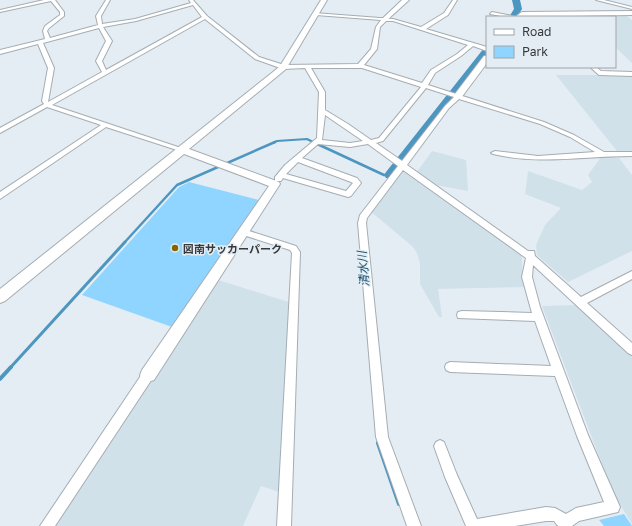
<svg xmlns="http://www.w3.org/2000/svg" width="632" height="526" font-family="'Golos Text','Noto Sans JP',sans-serif">
	<style>
		.built { fill: #d0e1ea }
		.green { fill: #90d5ff }
		.lines { fill: none; stroke-linecap: round; stroke-linejoin: round }
		.stream-far3 { stroke: #4d96c0; stroke-width: 2 }
		.stream-far2 { stroke: #4d96c0; stroke-width: 2.5 }
		.stream-far1 { stroke: #4d96c0; stroke-width: 3 }
		.stream { stroke: #4d96c0; stroke-width: 4 }
		.river { fill: #4d96c0; fill-rule: evenodd }
		.street-casing { stroke: #a5adb3; stroke-width: 2 }
		.secondary-casing { stroke: #a5adb3; stroke-width: 2 }
		.street { fill: #fff; fill-rule: evenodd }
		.secondary { fill: #fff; fill-rule: evenodd }
		.poi-dot { fill: #866500; stroke: #e4edf3; stroke-width: 1.5 }
		.labels { text-anchor: middle; dominant-baseline: central; stroke-width: 3; stroke-linejoin: round; paint-order: stroke }
		.poi-label { font-size: 11px; font-weight: bold; fill: #373a3c; stroke: #e4edf3; text-anchor: start }
		.water-label { font-size: 12px; font-style: italic; fill: #1b5371; stroke: #e4edf3 }
	</style>
	<rect width="100%" height="100%" fill="#e4edf3"/>
	<path class="built" d="M596,14H621L626,15L632,20V63L615,47V17H599Z
		M556,75H632V151H617Z
		M432,151L466,160L468,191L435,185L416,173Z
		M601,157L619,158L632,175V251L568,282L537,255L536,245L545,225L561,208L525,194L528,171L582,190L592,182L588,175Z
		M403,169L522,256V276L526,287L438,289L442,317H439L420,284V263L417,253L412,246L370,211Z
		M218,280L289,302L279,492L261,486L243,526H56Z
		M580,305L632,353V524L613,493L542,306Z"/>
	<path class="green" d="M189,182L259,200L172,327L82,295L179,187Z
		M624,514L632,526H604L599,520Z"/>
	<g class="lines">
		<path class="stream-far3" d="M273,143L277,141L307,139L315,143"/>
		<path class="stream-far2" d="M313,142L384,175H391
			M124,243L177,185L275,142"/>
		<path class="stream-far1" d="M10,368L125,242"/>
		<path class="stream" d="M0,379L11,367
			M378,443L399,504"/>
		<path class="river" d="M512,0H520L522,9L517,17H509L514,9Z
			M487,47V57L396,178L391,179L386,178L384,175L386,172L484,48Z"/>
		<g class="street-casing">
			<path id="street" d="M44,0H55L64,12V16L49,28L47,31L50,38L98,25L96,16L106,0H110L101,16L102,24L135,19L191,3L189,0H193L207,16L259,57L284,65L358,64L371,49L376,27L381,20L316,15L314,13L393,19L421,27L444,13L453,0H457L448,15L426,29L487,47V51L473,46L461,56L435,73L428,85L544,122L574,135L604,152H632V156C586,156 538,165 493,154L491,153L495,151L538,156L595,152L570,137L540,124L459,99L449,108L407,165L528,251H534L535,256L581,297L632,271V279L587,303L632,343V355L628,353L533,265L532,277L540,307L588,435L620,507L618,512L579,521L572,526H558L554,521H546L515,526H466L445,477L434,446L436,442L440,440L444,442L457,475L477,519L546,507L555,508L566,514L576,508L604,502L577,436L555,376L450,372L446,370L445,367L446,364L450,362L551,366L535,321L458,318L457,315L458,312L462,311L532,313L522,277L526,258L403,170L367,218L366,223L388,437L421,526H407L376,437L358,223L360,215L398,166L368,144L350,147L318,144L302,158L357,178L361,183L351,196L348,197L283,178L281,181H275V177L285,165L317,138L319,92L305,68L283,69L255,59L205,19L52,105L184,149V151H180L106,127L0,199V192L101,125L47,107L0,133V128L44,104L42,101L48,68L38,44L0,54V50L45,39L43,31L45,26L60,15V12L51,1L0,12V10ZM193,5L202,17L106,70L102,61L112,41L103,27L136,21ZM386,21H393L468,45L457,54L431,70L422,83L364,65L377,49L380,27ZM99,28L106,41L96,61L102,72L48,102L54,68L43,43ZM311,68H362L421,87L379,138L371,140L348,124L325,110V92ZM426,88L454,97L445,106L402,161L376,143L383,141ZM325,115L363,141L350,143L322,140ZM298,162L351,182L353,183L346,191L286,174Z
				M596,0H604L632,7V9Z
				M492,12L513,16L515,17H506L490,14Z
				M590,67H596L601,71L632,72V76L599,75Z
				M243,229L296,246L300,252L291,526H277L292,253L290,250L240,234L239,232L240,230Z
				M148,370L152,371L153,375L152,379L55,526H40L144,371Z"/>
		</g>
		<g class="secondary-casing">
			<path id="secondary" d="M321,0H327L286,69L189,149L279,182L280,184L154,380L148,382L142,380L140,375L142,370L269,186L184,154L5,301L0,303V289L273,72L280,66Z
				M402,0H409L386,21H382V19Z
				M632,11V15L515,17L522,12Z
				M484,56H487V63L461,98H455L454,96L455,94Z"/>
		</g>
		<use href="#street" class="street"/>
		<use href="#secondary" class="secondary"/>
	</g>
	<circle class="poi-dot" cx="175" cy="248" r="4"/>
	<g class="labels">
		<g class="poi-label">
			<text x="183" y="248">図南サッカーパーク</text>
		</g>
		<g class="water-label">
			<text transform="translate(363 269) rotate(-95)">清水川</text>
		</g>
	</g>
	<rect x="486" y="16" width="130" height="52" fill="#e4edf3" stroke="#9fa5aa"/>
	<rect x="494" y="29" width="20" height="6" fill="#ffffff" stroke="#9fa5aa"/>
	<text x="522" y="36" font-size="12" fill="#373a3c">Road</text>
	<rect x="494" y="46" width="20" height="12" fill="#90d5ff" stroke="#9fa5aa"/>
	<text x="522" y="56" font-size="12" fill="#373a3c">Park</text>
</svg>
